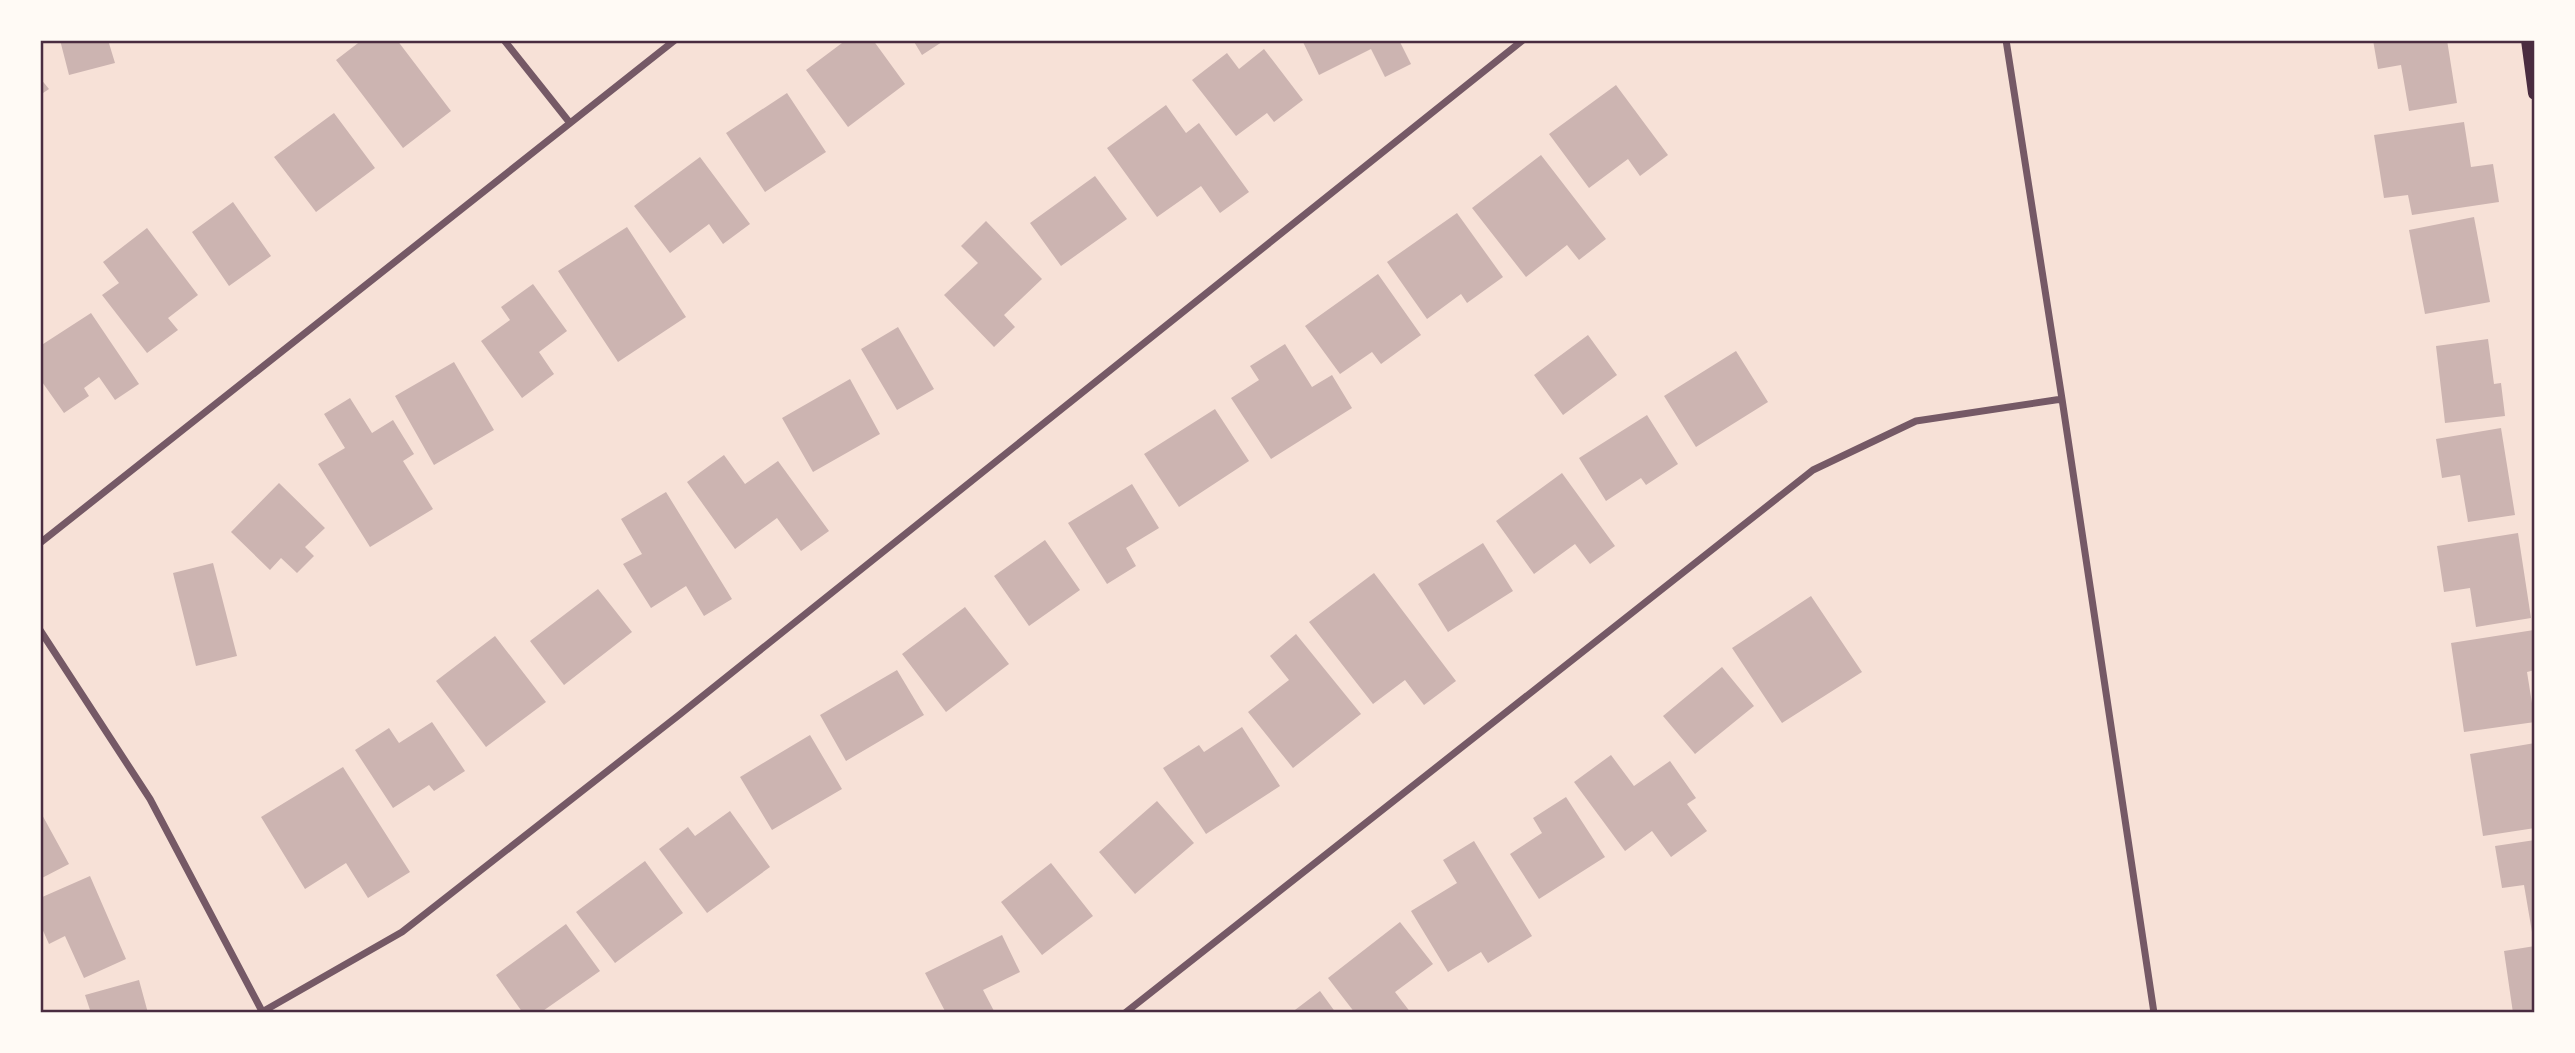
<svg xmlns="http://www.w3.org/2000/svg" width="2575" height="1053" font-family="Signika,sans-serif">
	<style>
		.building { fill: #ccb4b1 }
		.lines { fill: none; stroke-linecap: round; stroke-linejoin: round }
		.minor { stroke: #755966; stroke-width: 7 }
		.secondary { stroke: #4a2c40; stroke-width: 14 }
		.neatline { fill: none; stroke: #4a2c40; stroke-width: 2.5 }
	</style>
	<rect width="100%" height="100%" fill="#f7e1d7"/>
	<path class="building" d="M60,40H108L115,63L69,75Z
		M362,40H397L451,111L403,148L336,60Z
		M846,40H873L905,84L848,127L806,70Z
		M913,40H945L922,55Z
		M1302,40H1399L1411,64L1385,77L1371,49L1319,75Z
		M2373,40H2447L2457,103L2409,111L2401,65L2378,69Z
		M1264,49L1303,100L1274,122L1267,113L1236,136L1192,80L1227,53L1239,69Z
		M40,78L49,89L40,95Z
		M1616,85L1668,155L1640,176L1628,159L1589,188L1549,134Z
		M787,93L826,152L765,192L726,133Z
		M1166,105L1186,133L1199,123L1249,192L1220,213L1201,186L1157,217L1107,148Z
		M334,113L375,168L316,212L274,157Z
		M2464,122L2471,167L2493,164L2499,202L2412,215L2408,195L2384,198L2374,135Z
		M1541,155L1606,239L1579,260L1567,245L1526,277L1472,208Z
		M700,157L750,224L723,244L709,224L670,253L634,206Z
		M1095,176L1127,219L1061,266L1030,223Z
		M233,202L271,256L229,286L192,232Z
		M1457,213L1503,277L1467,303L1461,294L1427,319L1387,262Z
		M2474,217L2490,302L2425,314L2409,230Z
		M986,221L1042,279L1004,315L1015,327L994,347L944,295L978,263L961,246Z
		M627,227L686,317L618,362L558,271Z
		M147,228L198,295L168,318L178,330L147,353L102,295L119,283L103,262Z
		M1378,274L1421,335L1381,364L1372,352L1340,374L1305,326Z
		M533,284L567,331L539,352L554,374L522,398L481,341L510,320L501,307Z
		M91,313L139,384L115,400L99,377L84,388L89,396L64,413L40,379V346Z
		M898,327L934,389L897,410L861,349Z
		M1588,335L1617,375L1563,415L1534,375Z
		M2488,339L2494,384L2501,383L2505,416L2445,423L2436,346Z
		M1285,344L1312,387L1332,375L1352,408L1271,459L1231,398L1259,380L1250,366Z
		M1736,351L1768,402L1696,447L1664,396Z
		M454,362L494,430L434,465L395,396Z
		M850,379L880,434L813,472L782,418Z
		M350,398L372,433L393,420L414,454L403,461L433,509L370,547L318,464L345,448L324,414Z
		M1215,409L1249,461L1179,507L1144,454Z
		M1647,415L1678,464L1646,485L1641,478L1606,501L1579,458Z
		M2501,428L2515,515L2468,522L2460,475L2442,478L2436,439Z
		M724,455L745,484L778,461L829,531L801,551L777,518L735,549L687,482Z
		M1562,473L1615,546L1590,564L1575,544L1534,574L1496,521Z
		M279,483L325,528L305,547L314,556L297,573L281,558L270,570L231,532Z
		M1132,484L1159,528L1126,548L1136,566L1107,584L1068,523Z
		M666,492L732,599L704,616L686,586L651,608L623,564L642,554L621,519Z
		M2518,533L2531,618L2476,627L2470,588L2444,592L2437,546Z
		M1045,540L1080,590L1029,626L994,576Z
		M1483,543L1513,591L1448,632L1418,584Z
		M213,563L237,656L196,666L173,573Z
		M1374,573L1456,681L1424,705L1405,680L1373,704L1309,622Z
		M598,589L632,632L564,685L530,641Z
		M1811,596L1862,672L1782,723L1732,648Z
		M965,607L1009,664L946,712L902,654Z
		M2534,630L2535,670L2527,672L2535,722L2464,732L2451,643Z
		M1296,634L1361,714L1293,768L1248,712L1289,680L1270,656Z
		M495,636L546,702L486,747L436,681Z
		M1722,667L1754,706L1695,754L1663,716Z
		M897,670L924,715L846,761L820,715Z
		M432,722L465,771L434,791L429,785L393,808L355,750L389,728L399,743Z
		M1242,727L1280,786L1206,834L1163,768L1199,745L1204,752Z
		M810,735L842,789L772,830L740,777Z
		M2535,743V828L2483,836L2470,754Z
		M1611,755L1634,786L1670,761L1696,798L1687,804L1707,831L1671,857L1652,831L1625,851L1574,782Z
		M343,767L410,872L368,898L346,863L305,889L261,817Z
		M1566,797L1605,857L1539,899L1510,854L1542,833L1533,818Z
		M1157,801L1194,843L1135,894L1099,852Z
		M40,811L69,864L40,879Z
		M730,811L770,867L707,913L659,849L688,827L695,836Z
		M2535,840V931L2532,932L2524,885L2502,888L2495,846Z
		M1474,841L1532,936L1488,963L1481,952L1448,972L1411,911L1457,883L1443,860Z
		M645,861L683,913L615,963L576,912Z
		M1051,863L1093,916L1042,955L1001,902Z
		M90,876L126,959L84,978L65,936L49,944L40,924V898Z
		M1400,922L1433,964L1395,992L1411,1013H1355L1328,978Z
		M566,924L600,971L540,1013H523L496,975Z
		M1002,935L1020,972L983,990L994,1011L946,1013L925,973Z
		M2535,946V1013H2513L2504,951Z
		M139,980L148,1013H91L85,995Z
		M1320,991L1336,1013H1291Z"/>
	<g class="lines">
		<path class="minor" d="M504,40L570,123
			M2006,40L2062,399L2154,1013
			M40,543L675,40
			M40,630L150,799L263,1013
			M262,1012L402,932L679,715L1523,40
			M1125,1013L1813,470L1916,421L2062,399"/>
		<path class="secondary" d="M2528,40L2535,93"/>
	</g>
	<rect width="2575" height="1053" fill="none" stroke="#fffaf5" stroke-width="84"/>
	<rect x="42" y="42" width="2491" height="969" class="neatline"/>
</svg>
